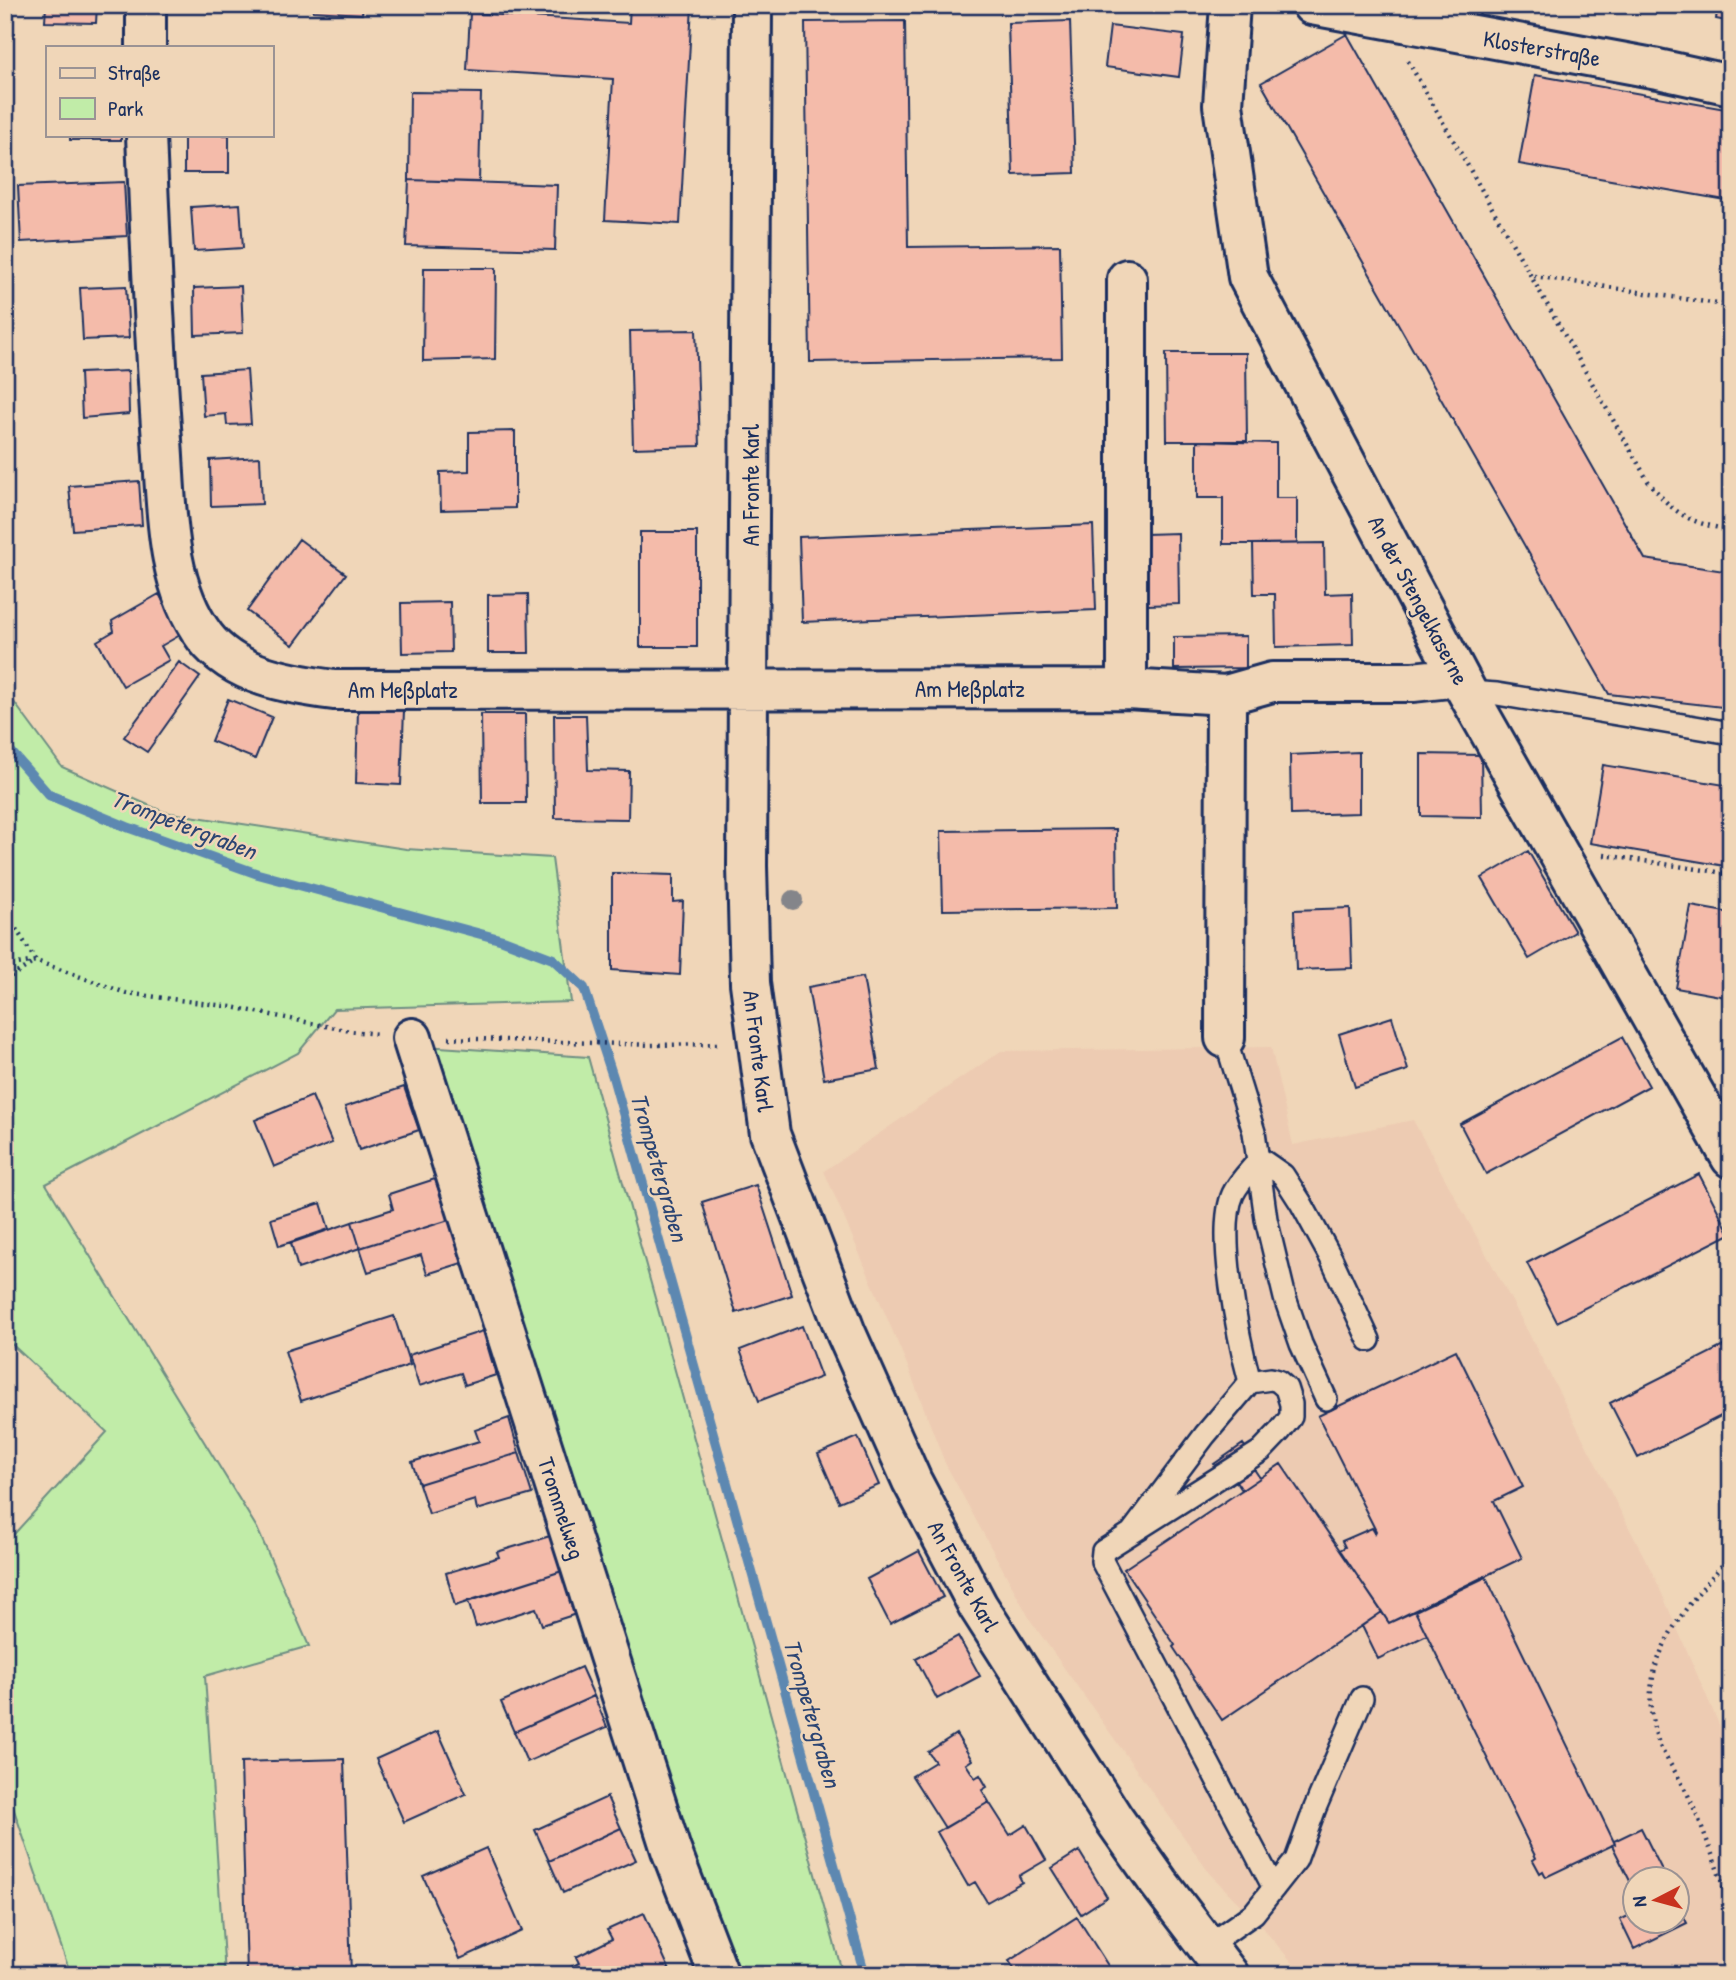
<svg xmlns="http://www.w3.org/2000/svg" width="1736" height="1980" font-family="'Patrick Hand',sans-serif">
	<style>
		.built { fill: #edcbb2; fill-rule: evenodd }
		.green { fill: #c1eca8; stroke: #6e8e83; stroke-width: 2 }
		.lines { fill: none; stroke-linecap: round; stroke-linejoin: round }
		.stream { stroke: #5d88b1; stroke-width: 10 }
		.building { fill: #f4bbaa; stroke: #1b2f5e; stroke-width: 2 }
		.service-casing { stroke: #1b2f5e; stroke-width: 26 }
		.minor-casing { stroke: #1b2f5e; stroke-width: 44 }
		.path { stroke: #1b2f5e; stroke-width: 4.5; stroke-dasharray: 2 5; stroke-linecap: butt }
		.service { stroke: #f0d6b8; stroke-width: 21 }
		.minor { stroke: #f0d6b8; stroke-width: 38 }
		.tree { fill: #84858a }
		.labels { text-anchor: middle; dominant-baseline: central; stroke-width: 5; stroke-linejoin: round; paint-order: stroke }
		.street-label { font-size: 23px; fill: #1b2f5e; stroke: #f0d6b8 }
		.water-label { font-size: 24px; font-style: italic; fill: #2c4573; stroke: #f0d6b8 }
	</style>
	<rect width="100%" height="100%" fill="#f0d6b8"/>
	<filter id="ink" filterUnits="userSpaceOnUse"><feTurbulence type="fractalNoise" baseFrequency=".0143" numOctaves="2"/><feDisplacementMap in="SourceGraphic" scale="14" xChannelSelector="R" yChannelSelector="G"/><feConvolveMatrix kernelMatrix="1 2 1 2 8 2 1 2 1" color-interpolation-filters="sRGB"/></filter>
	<g filter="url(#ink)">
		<path class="built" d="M1271,1047L1293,1145L1413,1120L1514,1305L1655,1578L1731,1752V1975H1303L1260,1925L1210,1874L1031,1621L945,1463L908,1367L824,1171L1001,1051ZM1634,1878H1676V1920H1634Z"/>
		<path class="green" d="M5,690L62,767L164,812L406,849L552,858L571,1002L334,1009L298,1053L46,1184L257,1528L309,1646L205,1676L225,1975H71L5,1784V1544L107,1432L5,1338Z
			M424,1046L588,1057L843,1975H730Z"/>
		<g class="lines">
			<path class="stream" d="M5,745L49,795L127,827L258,874L503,940L553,959L584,988L613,1077L865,1975"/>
		</g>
		<path class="building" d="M46,5H97L96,23L45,22Z
			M313,5H363L362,14L313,11Z
			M630,5H692L680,224L605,220L613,79L467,70L470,13L629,23Z
			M1718,5H1731V22L1716,19Z
			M905,21L908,247L1060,245L1062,358L810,362L805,22Z
			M1070,21L1075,173L1013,175L1008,23Z
			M1110,26L1184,35L1179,77L1105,67Z
			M1347,34L1645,559L1731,572V708L1609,694L1261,83Z
			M1535,75L1731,110V201L1519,164Z
			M410,92L481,93L479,182L409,180Z
			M70,135H121V140H70Z
			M184,135H229V173H184Z
			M409,180L557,185L555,250L406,246Z
			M124,182L127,236L21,242L18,186Z
			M240,204L243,248L194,251L191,207Z
			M424,268H496L495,359L423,361Z
			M126,286L129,338L83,340L80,288Z
			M241,286L243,333L195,335L194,288Z
			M696,330L700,446L633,448L630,331Z
			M1166,353H1246L1247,441H1167Z
			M247,370L251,424L227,425L226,414L204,416L201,373Z
			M128,371L129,414L82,418L80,373Z
			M515,431V508L441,510L440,472L469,471V432Z
			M1197,441L1276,443V498H1297V544H1223V498H1197Z
			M260,457L262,504L211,506L210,460Z
			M139,481L142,525L73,530L69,486Z
			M1093,525L1096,610L802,622L799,537Z
			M640,532H697V647H640Z
			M1178,533L1179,604L1147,605L1145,534Z
			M299,539L346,574L293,645L247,611Z
			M1324,543L1325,594L1352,593L1353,645L1276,647L1275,594H1254L1253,544Z
			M159,594L182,634L161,646L169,660L123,686L97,641L114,631L112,621Z
			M528,594L529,653H488V595Z
			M450,602L451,652L402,653L401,603Z
			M1246,636V668L1174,669V637Z
			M179,662L200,677L147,752L124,737Z
			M228,699L272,717L255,759L211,741Z
			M358,709L404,710L401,785L356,783Z
			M481,714H525L526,803H482Z
			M554,715H586L588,770L629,771L628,819L555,818Z
			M1359,752V813L1291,815L1290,755Z
			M1421,754L1481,755L1482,817L1421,816Z
			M1603,765L1731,786V867L1590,843Z
			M1116,829L1117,908L943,910L941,831Z
			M1528,851L1575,932L1529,959L1482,878Z
			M612,873L673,875V902L683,901L680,975L612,970Z
			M1691,906L1731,913V998L1676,988Z
			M1350,908L1352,968L1296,970L1294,910Z
			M863,977L879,1069L824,1079L808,987Z
			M1392,1017L1408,1070L1355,1087L1339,1034Z
			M1622,1037L1649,1086L1486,1174L1460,1124Z
			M404,1087L419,1130L359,1150L345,1107Z
			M312,1096L332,1143L274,1167L255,1120Z
			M1699,1174L1730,1234L1557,1322L1527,1263Z
			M435,1179L449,1220L360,1248L352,1222L393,1209L389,1194Z
			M756,1185L792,1295L736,1313L702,1202Z
			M321,1203L329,1229L279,1246L271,1219Z
			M449,1220L462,1263L427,1274L421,1255L368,1272L360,1248Z
			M352,1222L360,1248L298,1269L291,1243Z
			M394,1316L410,1365L301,1401L285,1351Z
			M802,1326L821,1377L759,1401L740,1350Z
			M483,1331L496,1375L465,1385L461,1373L419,1386L409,1355Z
			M1731,1342V1411L1638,1458L1610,1403Z
			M1456,1350L1523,1487L1494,1501L1522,1558L1389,1623L1340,1550L1345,1547L1342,1541L1372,1528L1375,1533L1376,1531L1318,1416Z
			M509,1418L519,1453L419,1484L412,1462L479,1441L475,1430Z
			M858,1437L879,1485L839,1502L818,1454Z
			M1243,1444L1258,1466L1254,1469L1260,1478L1242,1490L1236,1481L1229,1486L1214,1464Z
			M519,1453L532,1494L477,1510L475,1500L429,1514L419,1484Z
			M1281,1464L1382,1612L1222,1720L1173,1647L1175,1645L1124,1569Z
			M550,1536L562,1571L455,1606L446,1573L499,1557L497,1552Z
			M919,1551L943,1597L890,1624L867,1579Z
			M562,1571L576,1614L542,1625L536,1608L476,1627L468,1601Z
			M1486,1577L1615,1844L1546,1877L1543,1871L1540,1873L1533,1860L1536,1858L1415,1611Z
			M1415,1611L1427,1635L1378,1659L1362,1626L1382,1612L1389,1623Z
			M958,1636L980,1676L937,1699L916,1659Z
			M581,1667L594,1696L514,1732L501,1702Z
			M594,1696L607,1727L527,1762L514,1732Z
			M438,1731L466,1794L404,1822L376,1759Z
			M956,1734L972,1760L966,1764L975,1778L980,1775L987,1787L982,1790L989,1802L945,1828L912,1776L935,1762L928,1752Z
			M344,1759L351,1975H247L241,1762Z
			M607,1797L621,1828L549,1861L535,1830Z
			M989,1802L1010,1835L1026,1825L1046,1860L1019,1876L1022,1882L987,1902L975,1882L968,1886L937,1832Z
			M621,1828L636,1860L563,1893L549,1861Z
			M1641,1828L1666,1878H1634V1889L1612,1845L1615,1844L1614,1841Z
			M486,1848L522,1931L460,1959L423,1876Z
			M1079,1851L1107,1897L1081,1914L1052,1868Z
			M1676,1901L1687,1923L1634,1949L1620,1920L1634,1913V1920H1676Z
			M644,1913L672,1975H555L579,1963L576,1957L612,1939L607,1930Z
			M1077,1917L1114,1975H1018L1009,1961Z"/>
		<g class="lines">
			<g class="service-casing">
				<path id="service" d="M1467,692L1497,694L1731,733
					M1225,1038L1254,1132L1266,1219L1285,1298L1301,1344L1326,1399
					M1260,1159L1283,1175L1301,1203L1331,1258L1369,1340
					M1250,1382C1239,1341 1216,1232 1233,1194C1239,1181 1252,1169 1260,1159
					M1132,1532L1205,1435L1250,1382L1271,1379L1278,1381L1286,1388L1291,1404V1417L1280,1431L1261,1451L1103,1551L1102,1561L1274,1888
					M1207,1946L1254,1913L1296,1860L1315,1808L1362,1698"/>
			</g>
			<g class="minor-casing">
				<path id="minor" d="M752,5L747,866L750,983L770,1134L846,1333L912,1481L978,1606L1114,1819L1159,1883L1229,1975
					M1230,5L1223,105L1248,277L1467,692L1731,1158
					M1312,5L1658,69L1731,85
					M146,47V5
					M146,135C150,232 154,329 161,427C167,495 162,580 205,637C235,676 289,684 334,690L1127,689L1226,695L1272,682H1413L1459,677
					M1127,689V279
					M412,1038L671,1850L719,1975
					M1225,1038L1226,695"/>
			</g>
			<path class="path" d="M1408,61L1648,481C1674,514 1688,523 1731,530
				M1534,276L1731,306
				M1604,855L1731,874
				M5,911L36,961
				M5,966L36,961L126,993L232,1007L350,1031L378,1034
				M5,980L33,963
				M449,1038L651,1045L721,1044
				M1731,1555C1683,1609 1627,1671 1661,1748C1668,1762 1678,1775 1685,1789C1704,1827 1717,1869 1731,1909"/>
			<use href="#service" class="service"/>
			<use href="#minor" class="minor"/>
		</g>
		<circle class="tree" cx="793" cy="900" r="10"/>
	</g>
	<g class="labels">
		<g class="street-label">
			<text transform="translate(1542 48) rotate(10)">Klosterstraße</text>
			<text transform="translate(750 485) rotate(-90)">An Fronte Karl</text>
			<text transform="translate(1419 600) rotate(62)">An der Stengelkaserne</text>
			<text x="970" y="688">Am Meßplatz</text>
			<text x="403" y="689">Am Meßplatz</text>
			<text transform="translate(759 1051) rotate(83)">An Fronte Karl</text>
			<text transform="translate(562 1508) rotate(72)">Trommelweg</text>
			<text transform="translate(964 1576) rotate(61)">An Fronte Karl</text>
		</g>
		<g class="water-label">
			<text transform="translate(184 824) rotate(21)">Trompetergraben</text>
			<text transform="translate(660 1167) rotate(74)">Trompetergraben</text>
			<text transform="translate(813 1713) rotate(74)">Trompetergraben</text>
		</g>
	</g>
	<rect width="1736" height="1980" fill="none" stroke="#f0d6b8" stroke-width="28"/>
	<rect x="14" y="14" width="1708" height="1952" fill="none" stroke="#1b2f5e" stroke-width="2.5" filter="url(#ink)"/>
	<rect x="46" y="46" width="228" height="91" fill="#f0d6b8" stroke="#9b9394" stroke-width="2"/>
	<rect x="60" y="68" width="35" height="10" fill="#f0d6b8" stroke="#9b9394" stroke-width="2"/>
	<text x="108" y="80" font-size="21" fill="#1b2f5e">Straße</text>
	<rect x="60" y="98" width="35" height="21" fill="#c1eca8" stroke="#9b9394" stroke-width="2"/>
	<text x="108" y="116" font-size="21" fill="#1b2f5e">Park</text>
	<g transform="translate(1656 1900) rotate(264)"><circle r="33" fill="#f0d6b8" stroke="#9b9394" stroke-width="2"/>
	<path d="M0-5L12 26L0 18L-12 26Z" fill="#c8321e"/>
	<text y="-10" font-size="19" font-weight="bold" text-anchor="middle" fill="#1b2f5e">N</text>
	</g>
</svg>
